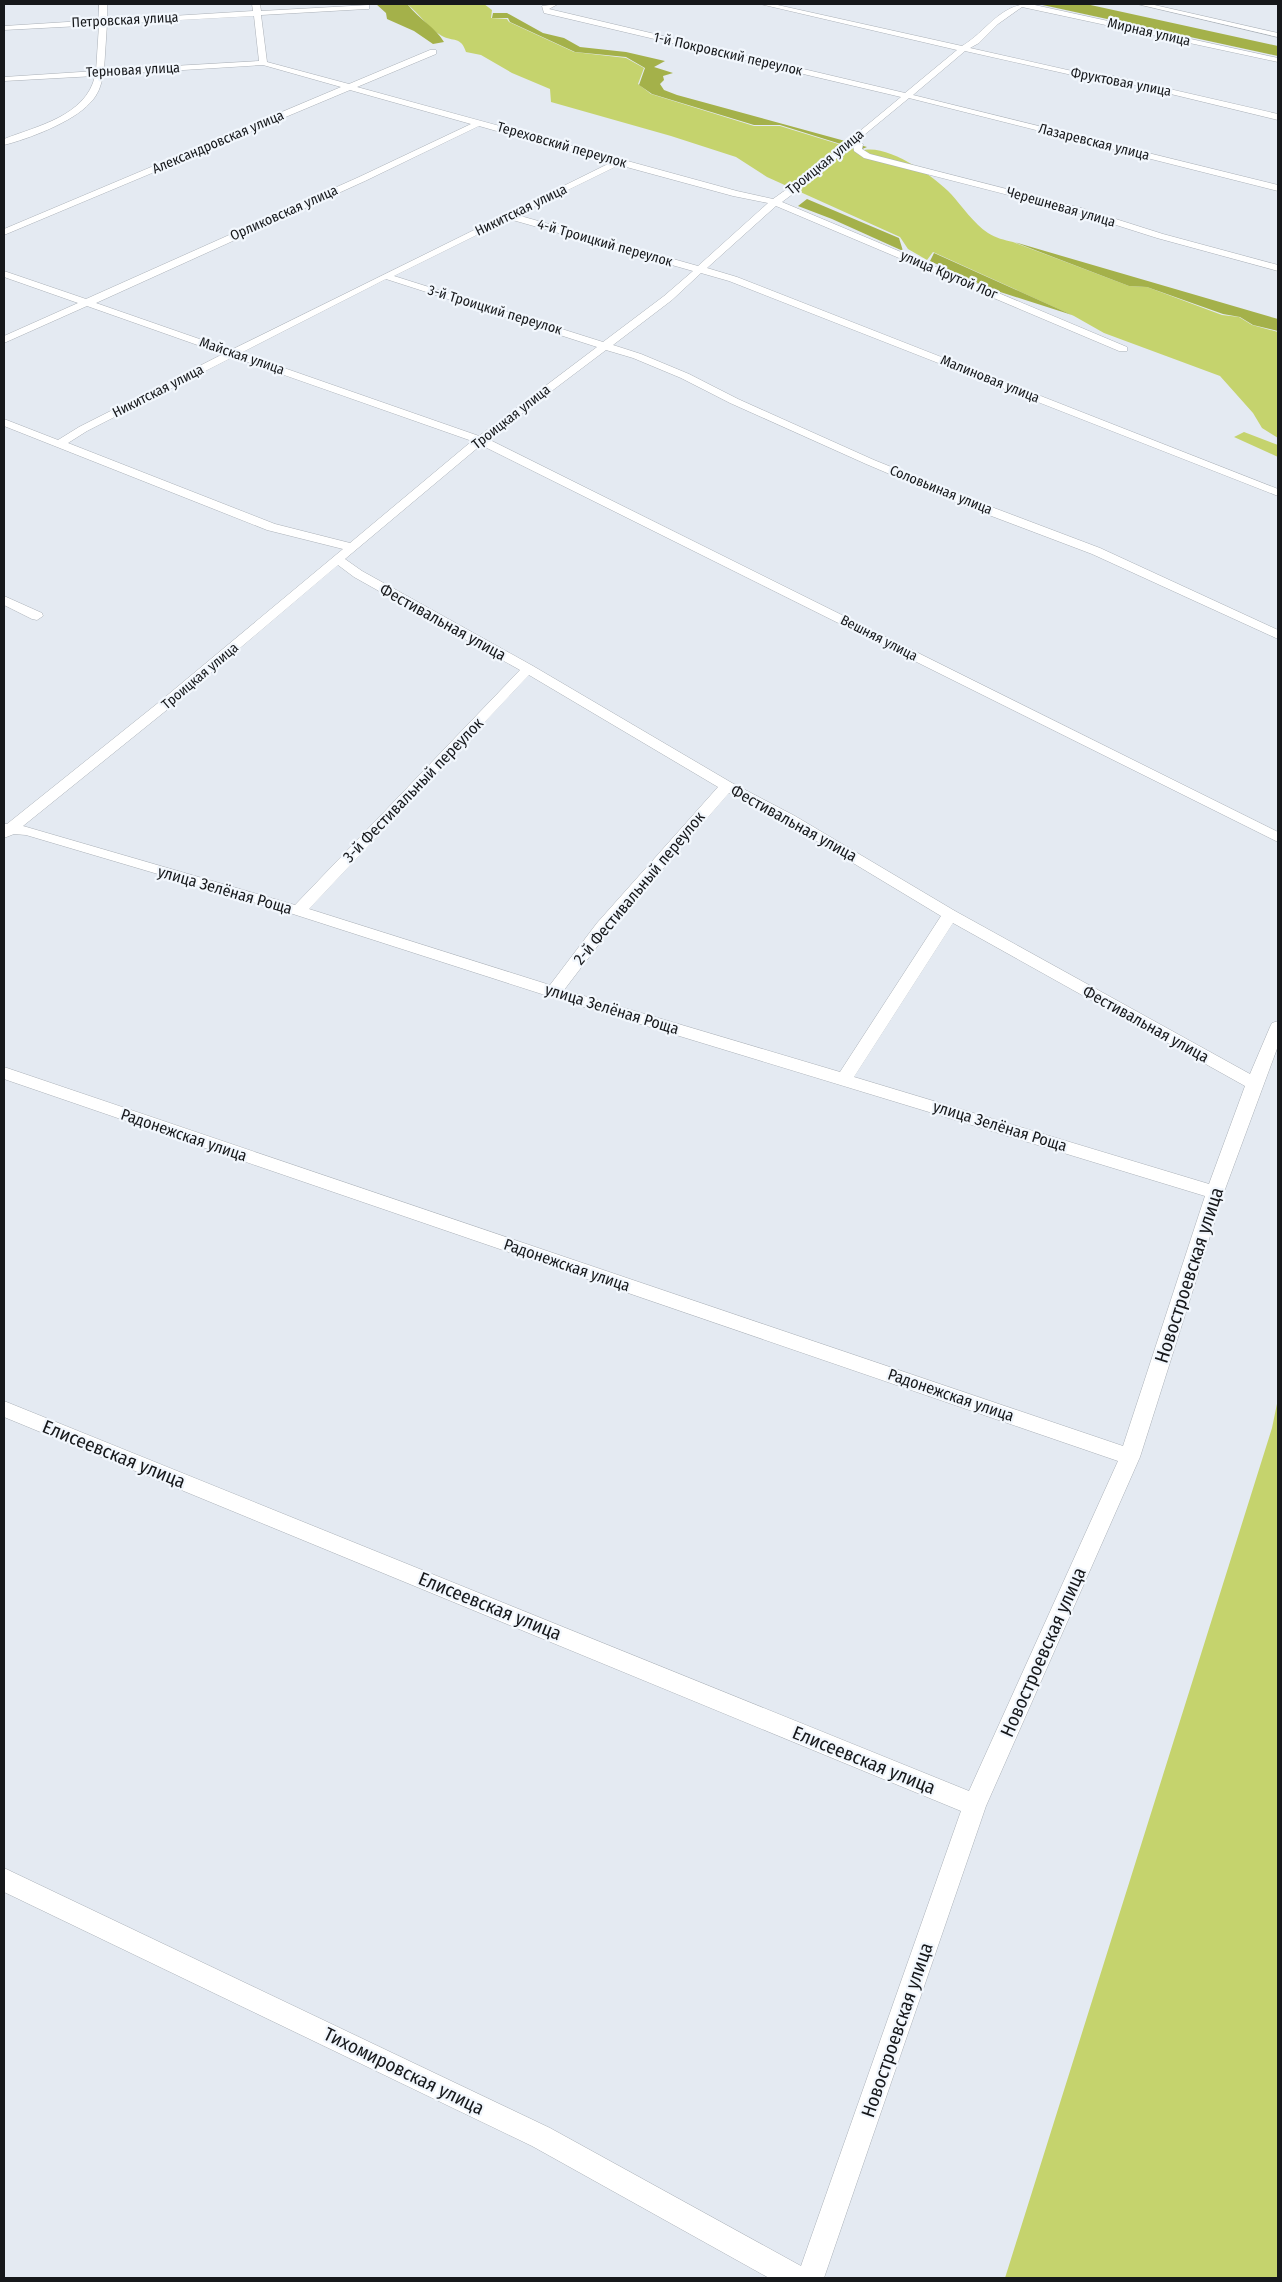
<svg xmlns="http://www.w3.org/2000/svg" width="1282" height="2282" font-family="'Fira Sans Condensed',sans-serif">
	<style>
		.green { fill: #c5d36d }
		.forest { fill: #a4b14a }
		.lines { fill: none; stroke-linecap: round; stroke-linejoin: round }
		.minor-casing { stroke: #abb1b8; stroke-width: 1 }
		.minor { fill: #fff; fill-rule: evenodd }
		.labels { text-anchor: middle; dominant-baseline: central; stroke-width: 4.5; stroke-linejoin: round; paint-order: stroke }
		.far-street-label { font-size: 14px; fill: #16181b; stroke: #f2f7fd }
		.street-label { font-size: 16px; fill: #16181b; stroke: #f2f7fd }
		.near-street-label { font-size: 19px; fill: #16181b; stroke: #f2f7fd }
	</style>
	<rect width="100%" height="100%" fill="#e4eaf2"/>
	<path class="green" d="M407,4H484L492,10L491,18L507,19L509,22L574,52L626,58L644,68L638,84L651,94L754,126H780L861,151C885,142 934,176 951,194C962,206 974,224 988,233C996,238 1004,240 1013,242L1129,286L1147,287L1222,315L1239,317L1252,325L1278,332V438L1262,428L1253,413L1220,376L1104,333L1074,316L933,252L927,260L908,249L900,237L767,177L736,157L671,136L551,102L550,89L512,73L481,55L466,52C461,36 453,42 442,36C428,28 419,13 407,4Z
		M1244,432L1278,445V457L1234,437Z
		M1278,1399V2278H1005L1272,1428Z"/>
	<path class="forest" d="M376,4L408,5C419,19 436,28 444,42L433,44L414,31L387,19L386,13Z
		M1038,4H1086L1278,46V56Z
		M493,13H507L543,33L564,38L580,47L626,52L665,61L654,67L673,73L663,76L664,80L660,84L664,90L677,95L867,147L860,150L780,125H754L652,94L639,85L645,68L626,57L575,52L510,22L508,18H492Z
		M807,199L899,238L903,251L832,219L798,206Z
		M1014,242L1278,319V331L1253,325L1240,317L1223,314L1147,287L1129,286Z
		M934,253L1072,315L988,288L930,261Z"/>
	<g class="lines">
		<g class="minor-casing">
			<path id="minor" d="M99,4H107V20L253,11L252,4H260L261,11L369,5V9H366L261,15L267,62L349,84L430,50H436V54L357,87L737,191L773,199L808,174L901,97L544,13L542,6L558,4L549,9L905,93L957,50L760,4H773L962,46C986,32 1000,4 1030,4L1278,58V62L1022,7L998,24L979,43L970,48L1081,73L1113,76L1278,114V120L1113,80L1081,77L965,51L913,95L1278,185V191L909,98L858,140L863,144L862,149L870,154L1081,208L1163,234L1278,265V271L1157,238L1075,212L864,158L854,151L853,144L814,178L782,202L1127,347V351H1119L776,206L707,268L737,277L1278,489V496L729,281L701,273L672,300L613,345L641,354L689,374L738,399L874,460L973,500L1100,548L1278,630V639L1092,554L965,506L866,464L730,403L681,378L633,358L606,350L488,439L1278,832V842L481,445L345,559L362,571L533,666L732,783L795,816L955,911L1250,1074L1270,1027L1272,1023L1278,1021V1046L1224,1192L1140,1457L986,1806L824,2278H769L532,2146L4,1892V1868L550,2128L801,2266L961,1811L4,1417V1401L969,1791L1118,1461L4,1079V1067L1123,1446L1205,1196L548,996L293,914L26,835L14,834L4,838V824H7L158,703L343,549L267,530L4,426V419L58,440L79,427L223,354L87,306L4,343V336L78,303L4,277V271L86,299L359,177L471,124L350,90L4,235V229L341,87L263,65L103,75C101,86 98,95 90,103C73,122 28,139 4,145V139C37,126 86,116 95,76L4,81V77L96,71L99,25L4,30V26L99,20ZM254,16L259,61L104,70L107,24ZM479,126L610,163L231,350L96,303L365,181ZM619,165L733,196L768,203L698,266L517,215ZM509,219L693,271L664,296L603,342L394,276ZM386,279L597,347L479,436L241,353ZM233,357L472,441L350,543L275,524L68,443L87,431ZM338,565L354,577L520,670L295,905L23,826L168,709ZM529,675L718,787L597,923L550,985L309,909ZM729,793L785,822L941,916L840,1072L564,990L609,931ZM953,923L1245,1086L1209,1184L854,1077Z
				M1137,4H1150L1278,33V37Z
				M4,596L42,613L43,616L37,620L32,619L4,605Z"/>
		</g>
		<use href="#minor" class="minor"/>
	</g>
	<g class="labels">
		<g class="far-street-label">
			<text transform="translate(125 20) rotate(-3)">Петровская улица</text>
			<text transform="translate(1149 32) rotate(13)">Мирная улица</text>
			<text transform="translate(728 54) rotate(13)">1-й Покровский переулок</text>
			<text transform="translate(133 70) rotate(-3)">Терновая улица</text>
			<text transform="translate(1121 82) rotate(11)">Фруктовая улица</text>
			<text transform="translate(218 142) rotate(-23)">Александровская улица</text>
			<text transform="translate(1094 142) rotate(14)">Лазаревская улица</text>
			<text transform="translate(562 145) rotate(16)">Тереховский переулок</text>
			<text transform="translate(825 162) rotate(-39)">Троицкая улица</text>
			<text transform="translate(1061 207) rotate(16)">Черешневая улица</text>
			<text transform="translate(521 210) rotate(-26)">Никитская улица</text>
			<text transform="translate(284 213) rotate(-24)">Орликовская улица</text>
			<text transform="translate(605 243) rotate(16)">4-й Троицкий переулок</text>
			<text transform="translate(949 275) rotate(23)">улица Крутой Лог</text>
			<text transform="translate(495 310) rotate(17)">3-й Троицкий переулок</text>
			<text transform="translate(242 356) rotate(19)">Майская улица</text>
			<text transform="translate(990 379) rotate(22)">Малиновая улица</text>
			<text transform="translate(158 391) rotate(-27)">Никитская улица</text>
			<text transform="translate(511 417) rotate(-38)">Троицкая улица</text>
			<text transform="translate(941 490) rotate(22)">Соловьиная улица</text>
			<text transform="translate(879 638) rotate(27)">Вешняя улица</text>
			<text transform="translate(200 676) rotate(-40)">Троицкая улица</text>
		</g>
		<g class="street-label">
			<text transform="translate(443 622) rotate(29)">Фестивальная улица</text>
			<text transform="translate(413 790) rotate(-46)">3-й Фестивальный переулок</text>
			<text transform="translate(794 823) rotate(29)">Фестивальная улица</text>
			<text transform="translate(639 888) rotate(-50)">2-й Фестивальный переулок</text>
			<text transform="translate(225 890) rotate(16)">улица Зелёная Роща</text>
			<text transform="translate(612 1009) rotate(17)">улица Зелёная Роща</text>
			<text transform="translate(1146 1024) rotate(29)">Фестивальная улица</text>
			<text transform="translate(1000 1126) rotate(17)">улица Зелёная Роща</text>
			<text transform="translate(184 1135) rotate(19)">Радонежская улица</text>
			<text transform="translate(567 1265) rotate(19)">Радонежская улица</text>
			<text transform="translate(951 1395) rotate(19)">Радонежская улица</text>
		</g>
		<g class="near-street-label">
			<text transform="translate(1189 1275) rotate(-72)">Новостроевская улица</text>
			<text transform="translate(114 1454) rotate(22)">Елисеевская улица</text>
			<text transform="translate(490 1606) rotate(22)">Елисеевская улица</text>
			<text transform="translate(1043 1652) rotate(-66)">Новостроевская улица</text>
			<text transform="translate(864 1760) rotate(22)">Елисеевская улица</text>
			<text transform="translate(897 2030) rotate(-71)">Новостроевская улица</text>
			<text transform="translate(404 2071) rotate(26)">Тихомировская улица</text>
		</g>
	</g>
	<rect width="1282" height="2282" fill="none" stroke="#16181b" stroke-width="10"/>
</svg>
